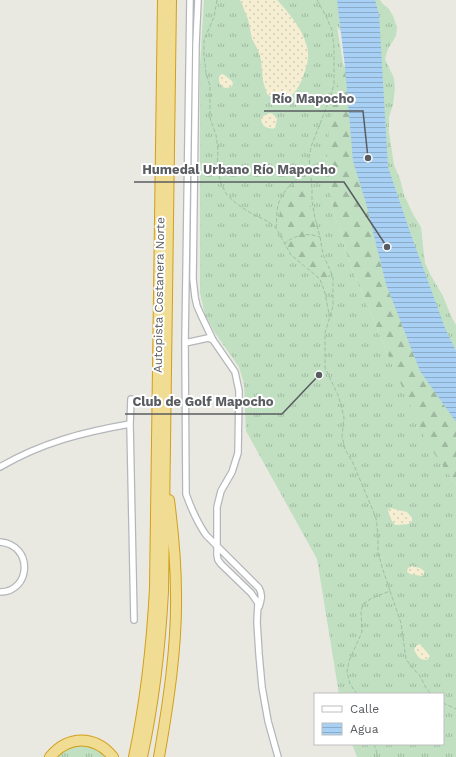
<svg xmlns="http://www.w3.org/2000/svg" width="456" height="757" font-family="'Work Sans',sans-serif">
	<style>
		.grass { fill: url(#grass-tufts); fill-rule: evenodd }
		.forest { fill: url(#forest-firs) }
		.sand { fill: url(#sand-dots) }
		.water { fill: url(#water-rules) }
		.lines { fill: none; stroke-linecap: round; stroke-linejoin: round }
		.street-casing { stroke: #b3b6ba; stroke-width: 8 }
		.highway-casing { stroke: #d29f1a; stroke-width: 12 }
		.path { stroke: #9ac0a6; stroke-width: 1; stroke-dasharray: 4 2; stroke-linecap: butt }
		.street { stroke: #fff; stroke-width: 5.5 }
		.highway { stroke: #f0dc93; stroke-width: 10 }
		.labels { text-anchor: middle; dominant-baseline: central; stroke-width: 4; stroke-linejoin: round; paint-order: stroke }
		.street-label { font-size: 12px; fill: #595c60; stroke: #fff }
		.leader { fill: none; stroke: #595c60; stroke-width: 1.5 }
		.callout-dot { fill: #595c60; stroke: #fff; stroke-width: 1.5 }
		.callout-label { font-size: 13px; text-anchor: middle; font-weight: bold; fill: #595c60; stroke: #fff; stroke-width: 4; stroke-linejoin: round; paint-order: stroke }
	</style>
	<defs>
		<pattern id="grass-tufts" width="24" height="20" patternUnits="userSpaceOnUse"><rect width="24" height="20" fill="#c0e0c1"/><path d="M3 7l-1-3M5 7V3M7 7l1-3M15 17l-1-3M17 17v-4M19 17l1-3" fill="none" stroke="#9fb9a0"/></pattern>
		<pattern id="forest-firs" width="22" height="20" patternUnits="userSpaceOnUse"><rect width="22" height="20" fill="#c0e0c1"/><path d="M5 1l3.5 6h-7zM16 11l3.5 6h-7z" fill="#9fb9a0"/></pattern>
		<pattern id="sand-dots" width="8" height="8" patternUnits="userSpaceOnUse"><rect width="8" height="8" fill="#f5eed2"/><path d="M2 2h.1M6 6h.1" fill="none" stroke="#d4ceb7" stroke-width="1.8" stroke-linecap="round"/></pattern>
		<pattern id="water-rules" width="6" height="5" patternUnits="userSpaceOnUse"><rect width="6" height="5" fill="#a7d0f4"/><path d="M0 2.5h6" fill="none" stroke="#8bacc9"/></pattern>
	</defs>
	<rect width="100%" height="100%" fill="#eae9e1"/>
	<path class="grass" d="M204,0H380L382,3L389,9L393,16L397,27L396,36L388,49L385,59L394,78L395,88L393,105L389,117V132L394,165L400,179L404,195L414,216L421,227L425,263L430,274L443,296L451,316L456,325V482L450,477L456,485V757H357L352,744H443V694H339L317,559L246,431L244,384L239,367L215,333L205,315L200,293V65ZM337,26L342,33L347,60L339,81L343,64ZM326,154L389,357L352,269L334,214Z
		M89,744L108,757H52L70,745Z"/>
	<path class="forest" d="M343,64L345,67L353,161L366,203L386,284L420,371L456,422V485L427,443L389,357L352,269L334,214L326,154L334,97Z
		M308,173L309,199L315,226L319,239L322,256L330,274L324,280L292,254L279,228L280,206L289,189Z"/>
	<path class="sand" d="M240,0H277C289,13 307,34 308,53C309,61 305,70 303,77C300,84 296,93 289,97C286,99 280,99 276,100L267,94L263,81L261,60L258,50L252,39L248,19Z
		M223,74L232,81L233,84L231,87L226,88L222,87C219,83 218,79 220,75Z
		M270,113L273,114L277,119L275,128C268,130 261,126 261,118L265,115Z
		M390,508L407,512L412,518V521L409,524C408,524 397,525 396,525C392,524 389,514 388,510Z
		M412,566L420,568L424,571V574L422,576L410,574L407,572L408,568Z
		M420,644L430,656L427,660C419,660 417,656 414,649L417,645Z"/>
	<path class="water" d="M337,0H375L379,14L388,167L410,232L445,328L456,351V422L420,371L386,284L366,203L353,161L345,67Z"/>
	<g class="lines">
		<g class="street-casing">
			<path id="street" d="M190,0L185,343L186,494C191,508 197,522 206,535L259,588C263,595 261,600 259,607
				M198,0L196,44L193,279L195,297L197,306L201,315L213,340L235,372L239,391L238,453L232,472L221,491L217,507V555L218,560L221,564L251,593L258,603L257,622L259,654L262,687L268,721L278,757
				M185,343L208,338L213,340
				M131,399L130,424L134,620
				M0,467C41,443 83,432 130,424
				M0,542C34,545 31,592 0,592"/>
		</g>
		<g class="highway-casing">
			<path id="highway" d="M50,757C68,735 95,735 113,757
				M134,757C146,700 152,646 155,588L163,0
				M142,757C154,702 160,647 163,592L171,0
				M159,757C168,705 177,647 176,594C176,562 173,531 169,500"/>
		</g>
		<path class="path" d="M217,0L214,17L204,40V55L206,73L210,86V118L216,135L218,150L217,168L221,184L227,195L237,204L249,212L269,222L276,228L291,255L320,279L325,293L329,314
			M317,0L326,16L332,30L334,47V85L330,98L312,144L309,157L310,169L312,188V201L315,218L320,237L323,254L333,277V306L325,333V368L338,395L342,408L344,418L342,436L345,449L353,463L376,518L378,534V552L382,567L390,591
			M276,228C277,220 276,210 279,202C285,188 296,178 309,170
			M284,244C295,235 307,232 320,237
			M357,694L350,684L347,672L349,661L362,632L361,611L363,604L372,598L390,591L401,623L406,659L411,666L420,676L426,688L431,694
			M443,703L456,709
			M374,744L376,749L377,757"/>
		<use href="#street" class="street"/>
		<use href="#highway" class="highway"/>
	</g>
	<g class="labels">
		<g class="street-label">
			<text transform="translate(159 295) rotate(-89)">Autopista Costanera Norte</text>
		</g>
	</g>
	<path class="leader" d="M368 158L363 111H264M387 247L344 182H134M319 375L282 414H125"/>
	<g class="callout-dot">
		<circle cx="368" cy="158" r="4"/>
		<circle cx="387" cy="247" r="4"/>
		<circle cx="319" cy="375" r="4"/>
	</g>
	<g class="callout-label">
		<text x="313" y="103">Río Mapocho</text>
		<text x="239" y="174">Humedal Urbano Río Mapocho</text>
		<text x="203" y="406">Club de Golf Mapocho</text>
	</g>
	<rect x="314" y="693" width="130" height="52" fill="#ffffff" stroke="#bdbebf"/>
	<rect x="322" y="706" width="20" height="6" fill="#ffffff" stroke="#bdbebf"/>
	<text x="350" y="713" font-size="12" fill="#595c60">Calle</text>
	<rect x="322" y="723" width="20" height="12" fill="url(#water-rules)" stroke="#bdbebf"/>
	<text x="350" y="733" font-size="12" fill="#595c60">Agua</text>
</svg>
